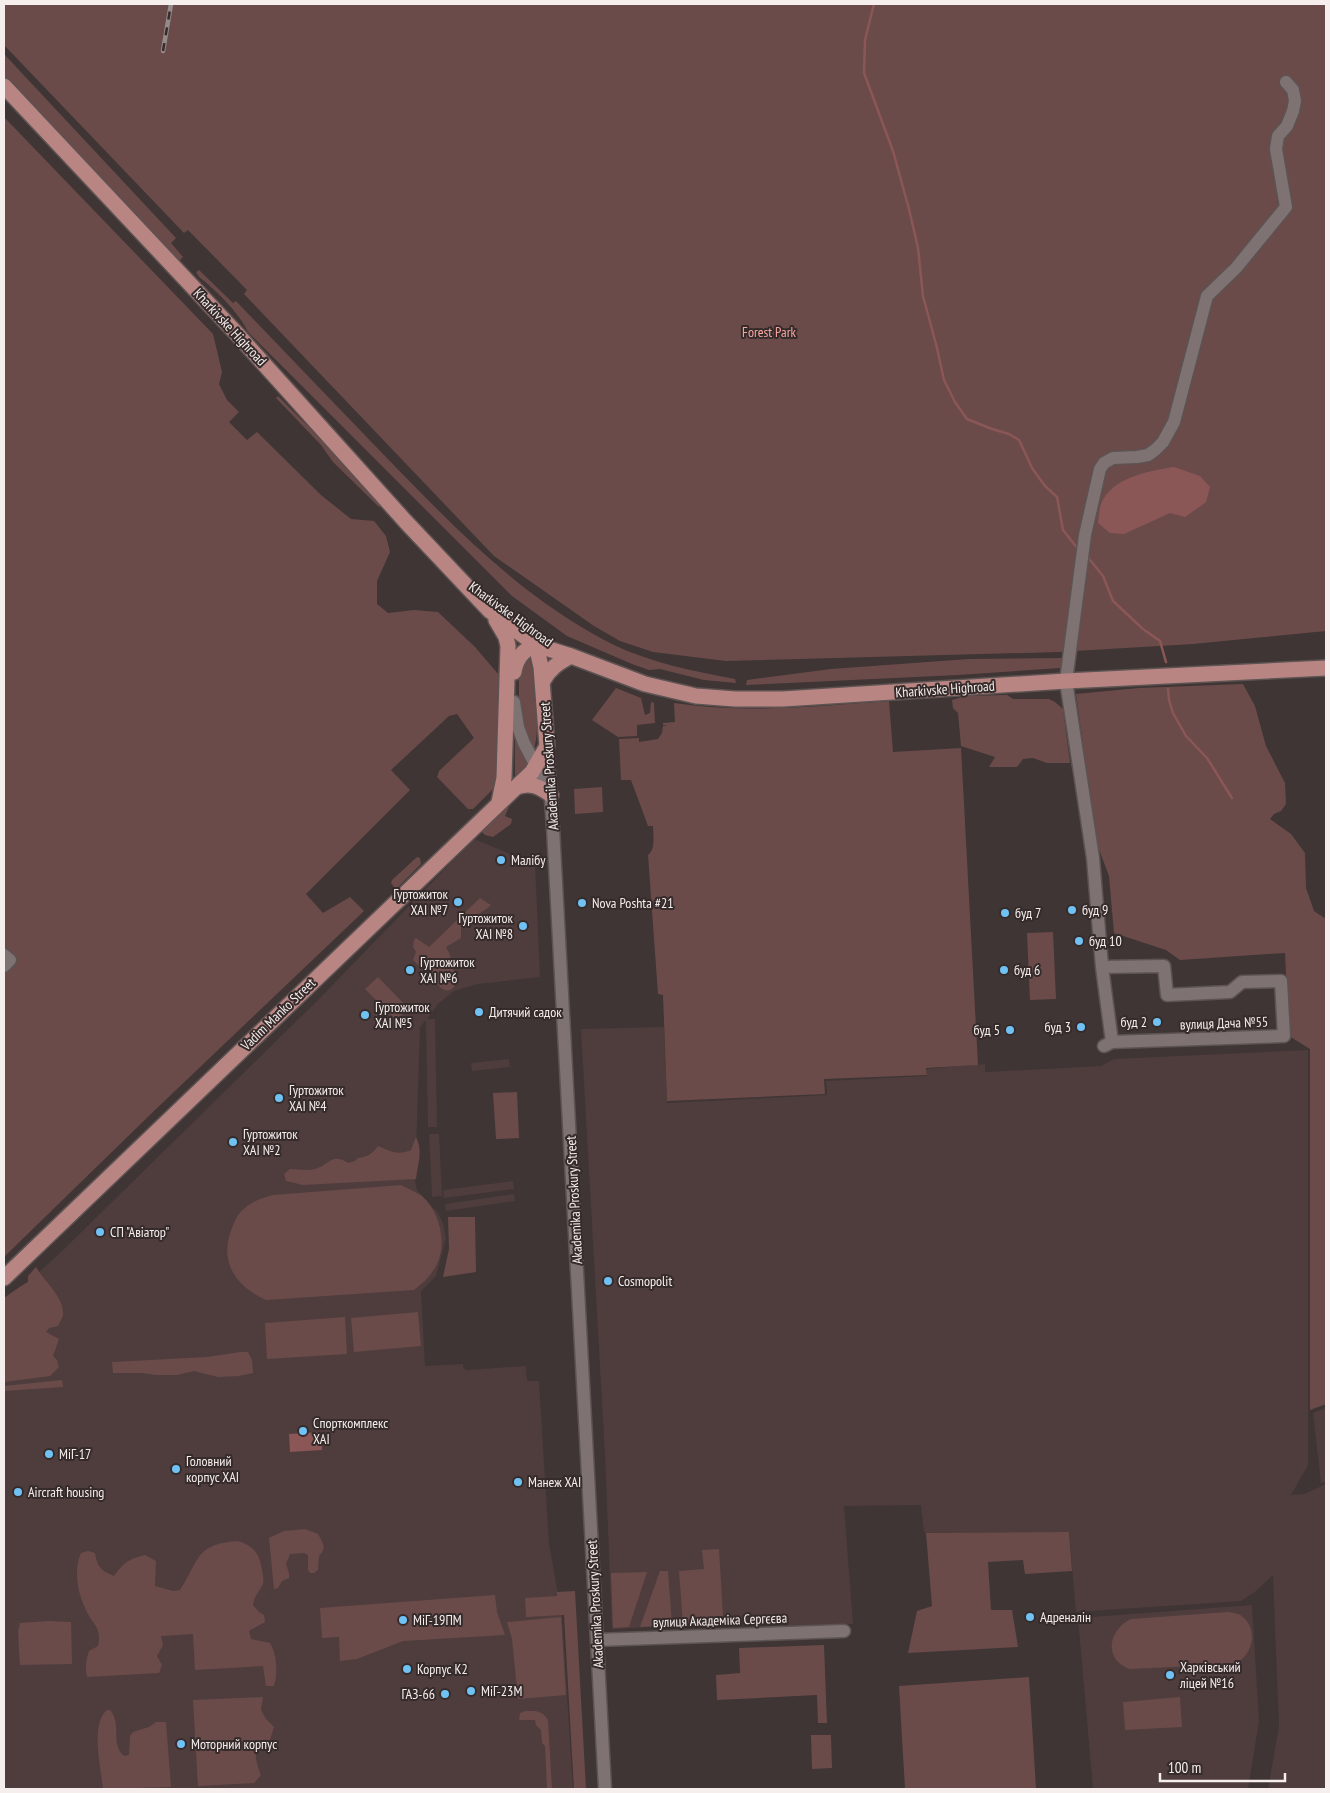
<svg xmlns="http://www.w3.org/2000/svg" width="1330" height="1793" font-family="'PT Sans Narrow',sans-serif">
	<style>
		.built { fill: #4e3d3c }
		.green { fill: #6a4b4a }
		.water { fill: #8b5756 }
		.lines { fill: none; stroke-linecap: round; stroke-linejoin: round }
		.stream { stroke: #8b5756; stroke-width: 2.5 }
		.minor-casing { stroke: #5c5352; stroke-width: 15 }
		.major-casing { stroke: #5c5352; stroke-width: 18 }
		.minor { stroke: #7e7272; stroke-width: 12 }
		.major { stroke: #b98583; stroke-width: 15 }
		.rail-casing { stroke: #938b8a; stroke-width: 4.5 }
		.rail { stroke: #352b2a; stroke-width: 2.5; stroke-dasharray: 8; stroke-linecap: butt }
		.poi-dot { fill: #70c1f4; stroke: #352b2a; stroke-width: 2 }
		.labels { text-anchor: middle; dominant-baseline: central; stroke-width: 4; stroke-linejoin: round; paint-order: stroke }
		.street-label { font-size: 14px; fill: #f5eeed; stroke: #352b2a }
		.park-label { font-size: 14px; fill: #faa6a3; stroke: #352b2a }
		.poi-label { font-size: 14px; fill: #f5eeed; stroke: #352b2a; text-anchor: start }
	</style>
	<rect width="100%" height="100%" fill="#3f3534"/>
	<path class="built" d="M474,839L535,864L540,977L478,984L454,991L438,1004L427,1019H435L437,1127H428L426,1020L420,1027L415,1181L417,1190L438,1213L443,1223L446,1238L436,1276L421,1291L425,1366L463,1364V1367L466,1370L526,1366L527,1381H539L549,1544L562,1616L573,1789H4V1303L58,1255L318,1000Z
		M664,1027L667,1103L827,1095L826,1081L927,1076V1069L985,1064V1072L1101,1066L1114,1059L1308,1050V1465L1291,1495L1304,1494L1326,1484V1789H1268L1279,1726L1273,1575L1256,1591L1241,1601L1076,1612L1069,1532L926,1533L924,1532L921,1505L844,1506L853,1624L788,1626L787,1619L714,1624L612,1629L605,1455L581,1029Z
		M509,1059L510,1067L472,1071L471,1063Z
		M429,1134H439L442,1196L432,1197Z
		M513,1181L514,1189L444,1198L443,1190Z
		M514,1194L515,1201L446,1211L445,1204Z
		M1326,1408V1482L1321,1483L1313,1413Z
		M1252,1605L1259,1721L1248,1789H1093L1078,1618Z"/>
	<path class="green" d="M4,4H1326V631L1193,644L1058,652L726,661L653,652L620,641L594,626L494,556L244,294L247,290L188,230L184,233L4,45Z
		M4,54L176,238L171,243L183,257L177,263L4,79Z
		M4,117L213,334L222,372L219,384L227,400L239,412L229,422L247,440L257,432L321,495L351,519L374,521L386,536L390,552L377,581V604L388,613L414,610L438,612L475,647L499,675L497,785L473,809H468L437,777L439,771L474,738L457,714L449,716L391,770L410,790L306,894L323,913L350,897L364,911L155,1110L4,1257Z
		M199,270L233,303L236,301C285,352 334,403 383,454C454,527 519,596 612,644C651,663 693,671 735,679L736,683L704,680L660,669L649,670L632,664L567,636L512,596L248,332C240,314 215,289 199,277L196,272Z
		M278,396L383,502L379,507L333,462L321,445L276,398Z
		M527,653C537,671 541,733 533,752L527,738L519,706V668Z
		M1062,658L1064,666L1060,668L958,675L746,685L747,680L831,669L969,659Z
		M1243,684L1255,706L1266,746L1285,783L1286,804L1281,811L1274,814L1270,819L1291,834L1305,853L1306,888L1314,911L1326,919V1404L1310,1410V1049L1289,1036L1285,953L1180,960L1166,950L1114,933L1109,876L1097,844L1076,694L1139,688Z
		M616,688L641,698L645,715L650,713L651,702L654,703L655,723L637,725V736L618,737L592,720Z
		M1007,695L1013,699H1049L1055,702L1063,709L1070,763H1047L1033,758L1023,759L1017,767H989L995,757L961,746L958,713L953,708L952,700L966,696Z
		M889,701L893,752L961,748L978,1065L926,1068L927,1075L824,1079L825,1094L667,1101L663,995L658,994L648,855C656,848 653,836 653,826H648L631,780H621L619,739L639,738V742L658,739L662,733L663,726L668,725H663V723L675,722L674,703C745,714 817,706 889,701Z
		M517,739L529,765L515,779V740Z
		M602,787L603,812L575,814L574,789Z
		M510,804L505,816L512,819L511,824L493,837L485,835L480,830Z
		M417,857L420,858L421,864L398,887H394L391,883L392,880Z
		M480,898L491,905C484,912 465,921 461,929C461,930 461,938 461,938L446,947C453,959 455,973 454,987C449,992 446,991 441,988L413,960L416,952L413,947L414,940L416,938L429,947Z
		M1053,932L1056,999L1030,1000L1027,933Z
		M378,977L409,1009L396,1020L365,989Z
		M517,1092L519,1138L496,1139L493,1093Z
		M416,1137C423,1151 418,1163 416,1179L303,1185L286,1181L284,1174L290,1169C298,1169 307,1171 315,1169C328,1166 332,1152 348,1163L355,1161L358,1158C368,1157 372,1154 378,1146C390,1151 398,1156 411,1150Z
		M401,1185C408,1189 416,1192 422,1196C440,1212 447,1243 437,1264C432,1275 423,1283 414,1290L266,1300C237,1287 219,1263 231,1231C234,1222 237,1214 245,1208C253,1201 262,1198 273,1195Z
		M448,1217H475L476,1272L443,1277L449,1249Z
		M36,1267C44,1281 65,1298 63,1315C62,1319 59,1323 58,1326L49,1328L46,1332L59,1339L53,1356L57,1360L59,1367L50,1376L4,1382V1298C12,1292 19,1287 28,1282V1276Z
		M418,1312L421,1346L354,1352L351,1318Z
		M345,1317L347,1354L267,1359L265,1323Z
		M240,1352H248L252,1360L253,1373L239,1376L218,1377L194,1371L177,1375H156L142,1373H113L112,1362L207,1357Z
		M62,1380L63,1387L4,1391V1386Z
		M305,1529L318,1534C323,1543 327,1548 319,1556L318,1570L314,1573H310L308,1570V1555L304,1553L290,1554L286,1564L289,1573V1578L282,1581L278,1588L274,1589L269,1538L284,1531Z
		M1069,1532L1072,1571L1025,1574L1023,1560L988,1562L991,1610H1012L1018,1647L908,1653L917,1611L932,1606L926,1533Z
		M238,1541C245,1543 253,1547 257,1554C260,1557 265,1580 263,1584C259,1592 254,1596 253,1605L259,1612L264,1615L265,1622L249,1631L251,1639L270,1643C277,1655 278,1673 274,1686H266L263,1666L195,1670L193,1634L161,1636L163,1645L157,1656L162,1665L159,1673L87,1677C85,1667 86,1660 89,1651L98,1646C102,1626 93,1626 86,1610C78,1594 73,1570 81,1553L88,1551L95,1553C97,1566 101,1571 114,1576C124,1562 129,1559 145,1555L156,1561L155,1586L173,1591L180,1590C200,1559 195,1544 238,1541Z
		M719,1549L723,1616L712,1617V1623L683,1624L679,1571L704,1569L702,1550Z
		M660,1571H668L672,1625L640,1627Z
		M647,1572L629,1627L613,1628L611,1573Z
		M575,1591L586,1789H574L564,1615L526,1617L525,1598L557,1596V1592Z
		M495,1595L497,1612L505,1635L403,1641L357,1659L340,1661L339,1637L322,1638L320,1608Z
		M1228,1612C1233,1613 1239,1613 1243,1617C1259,1631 1252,1657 1234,1664L1130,1669C1103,1660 1108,1630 1131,1619Z
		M561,1617L566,1695L518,1699L512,1639L507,1622Z
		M49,1621L71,1622L72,1664L20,1665L18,1632L20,1623Z
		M824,1645L827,1723H818L817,1695L717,1700L716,1675L740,1673L739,1648Z
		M1029,1677L1036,1789H905L899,1686Z
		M263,1697L261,1710L266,1719L274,1727L270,1740C249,1742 256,1763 261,1775L254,1783L198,1786L193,1700Z
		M1180,1697L1182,1727L1125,1730L1123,1702Z
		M107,1710H110C122,1723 110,1744 124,1756L129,1755L130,1736L133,1732L149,1727L156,1722H166L171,1787L103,1789C101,1768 90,1724 107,1710Z
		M526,1711C536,1711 542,1710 548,1720L552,1789H547L545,1746L542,1743L541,1730L536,1725L535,1720H519L520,1713Z
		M811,1735H831L832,1768L812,1769Z"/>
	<path class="water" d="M1174,467L1200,476L1210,487L1206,502L1185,517L1170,513L1124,534L1110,533L1098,523C1099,518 1099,510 1101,504C1112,477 1149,471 1174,467Z
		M321,1432L322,1450L290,1452L289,1434Z"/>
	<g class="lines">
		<path class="stream" d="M874,4L865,40L864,73L893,151L909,209L918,248L923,296L937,348L944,380L955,402L967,419L992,429L1009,434L1019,440L1032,468L1045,486L1057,497L1063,530L1078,549
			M1086,555L1103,576L1113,601L1143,629L1160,641L1166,662
			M1168,689L1169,700L1173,713L1186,736L1207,758L1232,798"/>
		<g class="minor-casing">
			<path id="minor" d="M514,702L518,727L524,743L548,789
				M547,746L553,828L605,1789
				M4,955L10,960L4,966
				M1102,967L1164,966L1167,995L1230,992L1242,982L1281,981L1284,1036L1112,1042
				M1104,1046L1112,1042L1102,967L1093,858L1066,681L1085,535L1100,469L1104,463L1113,458L1137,457L1148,455L1155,450L1163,442L1174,422L1207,296L1236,268L1286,207L1276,149L1278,136L1287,126L1293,111L1295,101L1293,90L1286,82
				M597,1640L844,1631"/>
		</g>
		<g class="major-casing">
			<path id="major" d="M4,86L237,334L406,522L490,611L536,645L571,656L645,684L696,696L735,699H783L1066,681L1326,668
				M496,620L506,637L508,646L504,778L499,802
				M514,672C517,656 526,644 545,646
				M543,681C550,668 558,663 571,656
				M517,787C531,782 540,787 551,795
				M4,1278L532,772L547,746L541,667L536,645L531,640"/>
		</g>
		<use href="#minor" class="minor"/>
		<use href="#major" class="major"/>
		<g class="rail-casing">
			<path id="rail" d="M163,51L171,4"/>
		</g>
		<use href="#rail" class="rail"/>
	</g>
	<g class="poi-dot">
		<circle cx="501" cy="860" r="5"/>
		<circle cx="458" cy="902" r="5"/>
		<circle cx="582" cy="903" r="5"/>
		<circle cx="1072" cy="910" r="5"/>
		<circle cx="1005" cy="913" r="5"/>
		<circle cx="523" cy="926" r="5"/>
		<circle cx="1079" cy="941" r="5"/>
		<circle cx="410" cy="970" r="5"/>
		<circle cx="1004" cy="970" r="5"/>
		<circle cx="479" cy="1012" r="5"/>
		<circle cx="365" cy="1015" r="5"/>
		<circle cx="1157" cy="1022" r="5"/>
		<circle cx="1081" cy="1027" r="5"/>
		<circle cx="1010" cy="1030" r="5"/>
		<circle cx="279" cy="1098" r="5"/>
		<circle cx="233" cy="1142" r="5"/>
		<circle cx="100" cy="1232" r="5"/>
		<circle cx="608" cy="1281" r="5"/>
		<circle cx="303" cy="1431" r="5"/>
		<circle cx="49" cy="1454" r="5"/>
		<circle cx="176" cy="1469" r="5"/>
		<circle cx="518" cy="1482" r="5"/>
		<circle cx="18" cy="1492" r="5"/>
		<circle cx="1030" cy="1617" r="5"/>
		<circle cx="403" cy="1620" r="5"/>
		<circle cx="407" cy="1669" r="5"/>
		<circle cx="1170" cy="1675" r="5"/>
		<circle cx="471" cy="1691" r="5"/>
		<circle cx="445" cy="1694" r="5"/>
		<circle cx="181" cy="1744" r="5"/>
	</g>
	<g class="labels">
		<g class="street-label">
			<text transform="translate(230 327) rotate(47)">Kharkivske Highroad</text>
			<text transform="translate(511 614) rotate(36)">Kharkivske Highroad</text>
			<text transform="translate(945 689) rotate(-4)">Kharkivske Highroad</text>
			<text transform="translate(549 766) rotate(-94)">Akademika Proskury Street</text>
			<text transform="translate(278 1014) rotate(-44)">Vadim Manko Street</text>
			<text transform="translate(1224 1023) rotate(-2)">вулиця Дача №55</text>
			<text transform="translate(574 1200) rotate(-93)">Akademika Proskury Street</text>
			<text transform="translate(595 1604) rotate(-93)">Akademika Proskury Street</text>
			<text transform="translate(720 1620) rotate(-2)">вулиця Академіка Сергєєва</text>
		</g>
		<g class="park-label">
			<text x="769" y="332">Forest Park</text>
		</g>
		<g class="poi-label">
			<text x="511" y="860">Малібу</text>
			<text x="448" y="894" text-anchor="end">Гуртожиток<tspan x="448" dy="16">ХАІ №7</tspan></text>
			<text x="592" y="903">Nova Poshta #21</text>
			<text x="1082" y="910">буд 9</text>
			<text x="1015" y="913">буд 7</text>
			<text x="513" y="918" text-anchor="end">Гуртожиток<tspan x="513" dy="16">ХАІ №8</tspan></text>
			<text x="1089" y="941">буд 10</text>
			<text x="420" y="962">Гуртожиток<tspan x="420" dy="16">ХАІ №6</tspan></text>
			<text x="1014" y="970">буд 6</text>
			<text x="375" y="1007">Гуртожиток<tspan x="375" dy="16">ХАІ №5</tspan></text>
			<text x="489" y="1012">Дитячий садок</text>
			<text x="1147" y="1022" text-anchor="end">буд 2</text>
			<text x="1071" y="1027" text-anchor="end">буд 3</text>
			<text x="1000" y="1030" text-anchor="end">буд 5</text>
			<text x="289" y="1090">Гуртожиток<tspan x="289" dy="16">ХАІ №4</tspan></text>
			<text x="243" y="1134">Гуртожиток<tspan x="243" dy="16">ХАІ №2</tspan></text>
			<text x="110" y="1232">СП "Авіатор"</text>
			<text x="618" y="1281">Cosmopolit</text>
			<text x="313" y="1423">Спорткомплекс<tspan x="313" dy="16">ХАІ</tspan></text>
			<text x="59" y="1454">МіГ-17</text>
			<text x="186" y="1461">Головний<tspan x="186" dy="16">корпус ХАІ</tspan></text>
			<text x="528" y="1482">Манеж ХАІ</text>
			<text x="28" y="1492">Aircraft housing</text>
			<text x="1040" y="1617">Адреналін</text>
			<text x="413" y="1620">МіГ-19ПМ</text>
			<text x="1180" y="1667">Харківський<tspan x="1180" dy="16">ліцей №16</tspan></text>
			<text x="417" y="1669">Корпус К2</text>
			<text x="481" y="1691">МіГ-23М</text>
			<text x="435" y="1694" text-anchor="end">ГАЗ-66</text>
			<text x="191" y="1744">Моторний корпус</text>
		</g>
	</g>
	<rect width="1330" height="1793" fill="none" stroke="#f5eeed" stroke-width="10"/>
	<path d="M1160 1773v8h125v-8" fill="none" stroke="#f5eeed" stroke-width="2.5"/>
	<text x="1168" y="1773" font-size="15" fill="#f5eeed" stroke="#352b2a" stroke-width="4" paint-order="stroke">100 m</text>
</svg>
